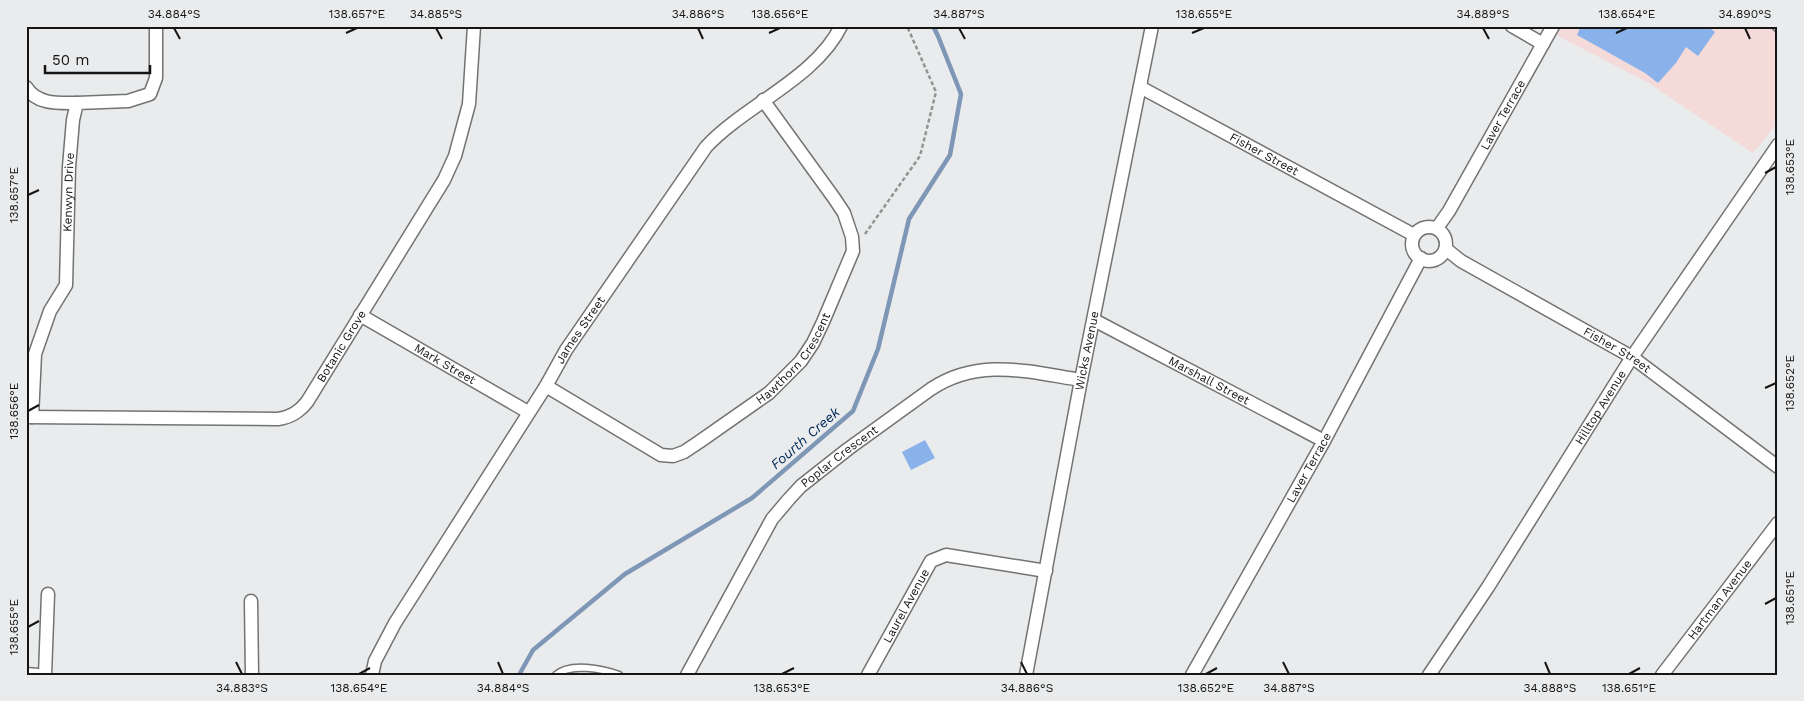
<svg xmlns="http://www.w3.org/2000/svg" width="1804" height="701" font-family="'Work Sans',sans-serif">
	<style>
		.commercial { fill: #f5dada }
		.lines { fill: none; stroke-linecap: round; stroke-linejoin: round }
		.stream { stroke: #7f97b7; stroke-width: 4.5 }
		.building { fill: #8ab2ea }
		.service-casing { stroke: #727373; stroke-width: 9 }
		.minor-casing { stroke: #727373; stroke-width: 15 }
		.path { stroke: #929393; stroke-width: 2.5; stroke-dasharray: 4 2.5; stroke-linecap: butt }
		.service { stroke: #fff; stroke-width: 6 }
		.minor { stroke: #fff; stroke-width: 12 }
		.ticks { fill: none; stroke: #151515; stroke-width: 2 }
		.labels { text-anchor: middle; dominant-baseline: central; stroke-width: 4; stroke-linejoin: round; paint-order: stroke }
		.street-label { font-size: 12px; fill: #151515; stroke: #eaebec }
		.water-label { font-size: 14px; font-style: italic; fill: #002858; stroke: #eaebec }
		.neatline { fill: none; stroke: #151515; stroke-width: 2 }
		.ticks-label { font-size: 12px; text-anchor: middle; fill: #151515 }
	</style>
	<rect width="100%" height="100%" fill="#eaebec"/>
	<path class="commercial" d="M1539,26H1778V122L1753,153L1647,82Z"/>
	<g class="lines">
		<path class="stream" d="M519,675L533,650L625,574L752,498L853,411L878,349L909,219L950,155L961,94L938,36L933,26"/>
	</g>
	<path class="building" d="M1581,26H1707L1715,32L1698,56L1686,47L1676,63L1658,83L1645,73L1577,35Z
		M925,440L935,458L911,470L902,452Z"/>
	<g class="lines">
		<g class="service-casing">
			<path id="service" d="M1775,26L1778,29
				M556,675C570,662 603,669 619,675"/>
		</g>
		<g class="minor-casing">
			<g id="minor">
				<path d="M1512,26L1543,44"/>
				<path d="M26,87C37,105 59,103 77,103"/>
				<path id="s1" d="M1140,87L1414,235"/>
				<circle cx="1429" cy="244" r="17"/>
				<path id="s2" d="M1437,228L1449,211L1553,26"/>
				<path id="s3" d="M1446,249L1461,261L1632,357L1778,467"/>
				<path id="s4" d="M360,315L528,412"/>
				<path id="s5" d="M1094,320L1324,441"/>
				<path id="s6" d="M546,386L661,455L673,456L684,452L699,442L769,393L801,361L813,343L823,322L853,251L852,237L844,213L834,198L763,100"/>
				<path id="s7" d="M26,417L278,419C291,417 299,412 307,402L444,180L455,156L469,104L474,26"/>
				<path id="s8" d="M32,417L35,354L50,311L66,285L69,167L73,120L77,103L128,101L150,94L156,78V26"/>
				<path d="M251,601L252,675"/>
				<path d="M26,674L38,675"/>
				<path d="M45,675L48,594"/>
				<path id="s9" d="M372,675L375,661L395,623L546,386L566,350L706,147C745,105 816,78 841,26"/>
				<path id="s10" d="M687,675L772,519L789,499L801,486L848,449L931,389C979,357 1029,372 1081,380"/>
				<path id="s11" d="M868,675L931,561L946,555L1046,571"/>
				<path id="s12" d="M1026,675L1081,380L1152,26"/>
				<path id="s13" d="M1192,675L1324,441L1421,258"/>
				<path id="s14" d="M1429,675L1488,587L1632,357L1778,145"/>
				<path id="s15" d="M1662,675L1778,523"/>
			</g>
		</g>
		<path class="path" d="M865,234L920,156L936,92L907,26"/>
		<use href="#service" class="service"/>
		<use href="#minor" class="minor"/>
	</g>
	<path class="ticks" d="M174,28L180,39M436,28L442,39M698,28L703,39M959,28L965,39M1483,28L1489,39M1745,28L1750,39M346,33L357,28M769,33L780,28M1192,33L1204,28M1616,33L1627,28M1765,173L1776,167M28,195L39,190M1765,388L1776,383M28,411L39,405M1765,604L1776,598M28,627L39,621M236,662L242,674M498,662L503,674M1021,662L1027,674M1283,662L1289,674M1545,662L1550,674M359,674L370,668M782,674L794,668M1206,674L1217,668M1629,674L1640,668"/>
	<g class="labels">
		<g class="street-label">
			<text stroke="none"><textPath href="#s2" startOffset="131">Laver Terrace</textPath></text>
			<text stroke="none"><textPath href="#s1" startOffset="141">Fisher Street</textPath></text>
			<text stroke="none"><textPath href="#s8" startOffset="232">Kenwyn Drive</textPath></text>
			<text stroke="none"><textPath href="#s9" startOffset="404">James Street</textPath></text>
			<text stroke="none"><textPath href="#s7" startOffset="352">Botanic Grove</textPath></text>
			<text stroke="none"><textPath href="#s12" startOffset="330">Wicks Avenue</textPath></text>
			<text stroke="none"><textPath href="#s3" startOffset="199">Fisher Street</textPath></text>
			<text stroke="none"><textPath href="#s6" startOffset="304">Hawthorn Crescent</textPath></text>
			<text stroke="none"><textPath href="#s4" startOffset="98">Mark Street</textPath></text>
			<text stroke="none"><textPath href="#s5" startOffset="130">Marshall Street</textPath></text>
			<text stroke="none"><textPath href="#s14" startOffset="318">Hilltop Avenue</textPath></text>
			<text stroke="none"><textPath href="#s10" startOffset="270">Poplar Crescent</textPath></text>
			<text stroke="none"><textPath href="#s13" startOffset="238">Laver Terrace</textPath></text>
			<text stroke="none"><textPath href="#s15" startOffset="95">Hartman Avenue</textPath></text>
			<text stroke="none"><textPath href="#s11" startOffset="79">Laurel Avenue</textPath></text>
		</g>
		<g class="water-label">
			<text transform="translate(805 438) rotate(-41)">Fourth Creek</text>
		</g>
	</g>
	<rect width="1804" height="701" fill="none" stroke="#eaebec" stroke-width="55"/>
	<path d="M45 65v8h105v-8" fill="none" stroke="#151515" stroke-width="2.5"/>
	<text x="52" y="65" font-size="15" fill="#151515" stroke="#eaebec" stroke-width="4" paint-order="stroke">50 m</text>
	<rect x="28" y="28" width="1748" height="646" class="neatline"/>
	<g class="ticks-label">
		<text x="174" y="18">34.884°S</text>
		<text x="357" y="18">138.657°E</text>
		<text x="436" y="18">34.885°S</text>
		<text x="698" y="18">34.886°S</text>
		<text x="780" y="18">138.656°E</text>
		<text x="959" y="18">34.887°S</text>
		<text x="1204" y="18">138.655°E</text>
		<text x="1483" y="18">34.889°S</text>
		<text x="1627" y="18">138.654°E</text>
		<text x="1745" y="18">34.890°S</text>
		<text transform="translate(1790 167) rotate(-90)" y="4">138.653°E</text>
		<text transform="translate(14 195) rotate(-90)" y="4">138.657°E</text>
		<text transform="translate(1790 383) rotate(-90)" y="4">138.652°E</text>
		<text transform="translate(14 411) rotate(-90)" y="4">138.656°E</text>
		<text transform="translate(1790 598) rotate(-90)" y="4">138.651°E</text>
		<text transform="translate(14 627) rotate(-90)" y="4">138.655°E</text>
		<text x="242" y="692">34.883°S</text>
		<text x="359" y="692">138.654°E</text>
		<text x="503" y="692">34.884°S</text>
		<text x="782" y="692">138.653°E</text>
		<text x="1027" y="692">34.886°S</text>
		<text x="1206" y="692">138.652°E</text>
		<text x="1289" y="692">34.887°S</text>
		<text x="1550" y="692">34.888°S</text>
		<text x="1629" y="692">138.651°E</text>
	</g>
</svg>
